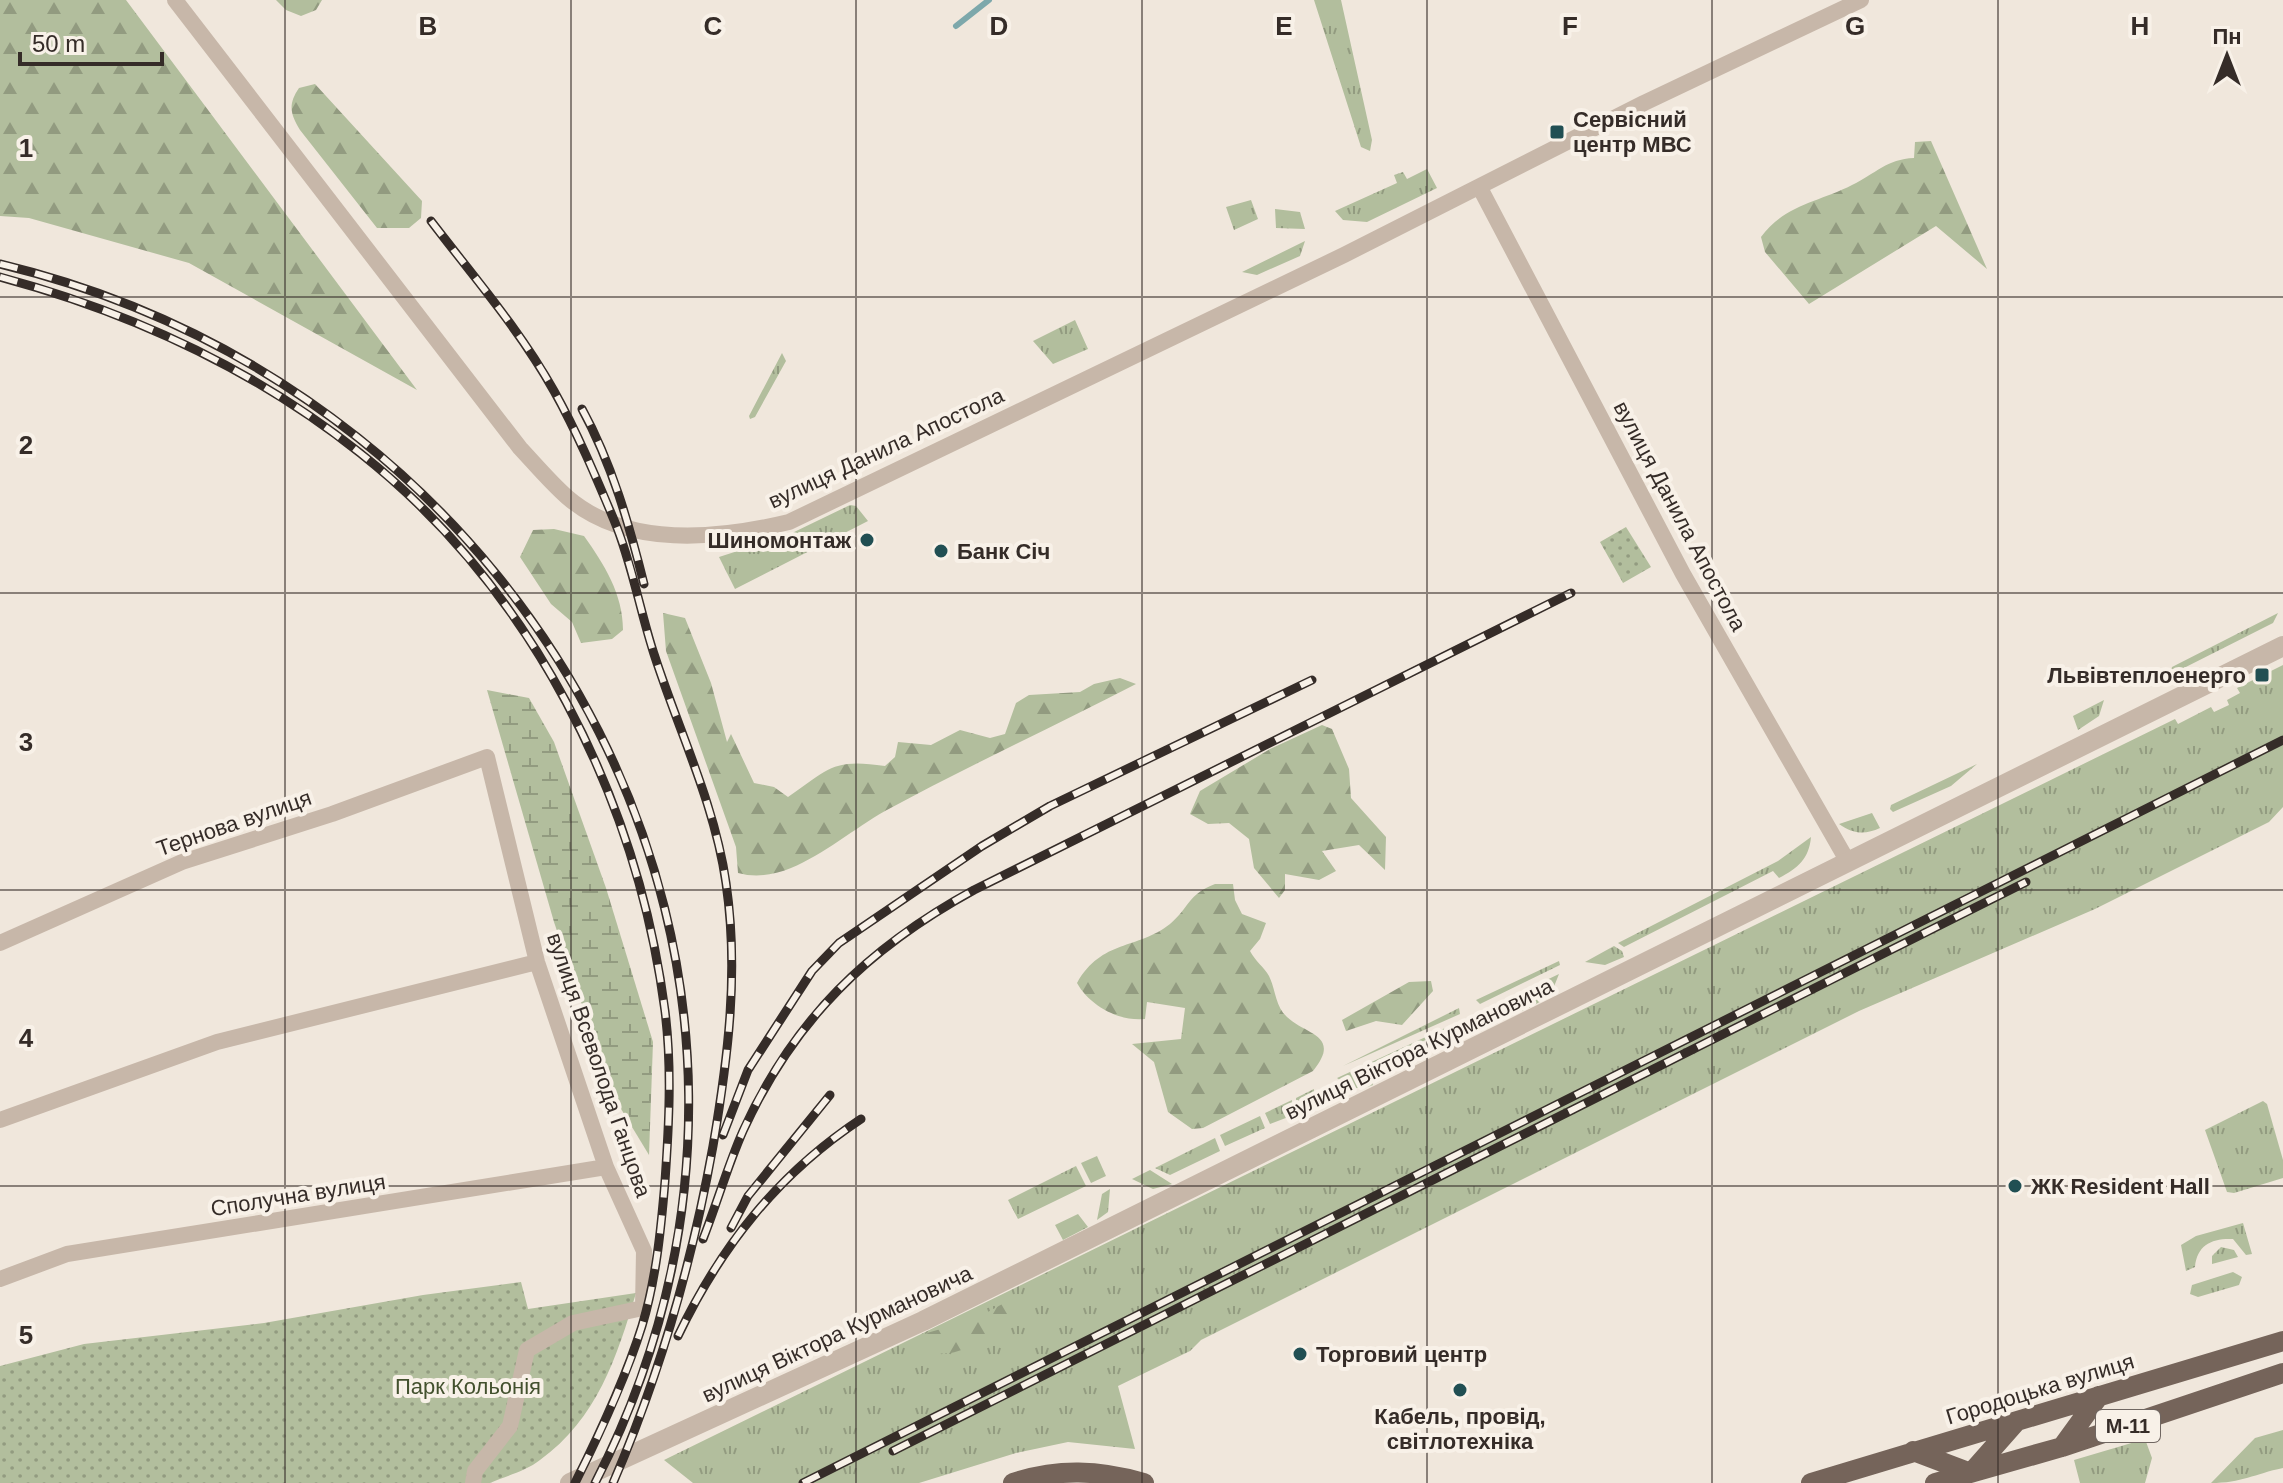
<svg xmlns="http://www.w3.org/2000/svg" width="2283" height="1483" font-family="Arial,sans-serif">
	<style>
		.grass { fill: url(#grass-tufts) }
		.forest { fill: url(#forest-firs) }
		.wetland { fill: url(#wetland-marsh) }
		.park { fill: url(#park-dots) }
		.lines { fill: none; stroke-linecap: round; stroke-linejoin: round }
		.stream { stroke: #7da8ab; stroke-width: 6 }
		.minor { stroke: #c7b7a9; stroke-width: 16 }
		.tertiary { stroke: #c7b7a9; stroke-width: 20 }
		.primary { stroke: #75645a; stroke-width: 20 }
		.rail-casing { stroke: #352c28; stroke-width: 9 }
		.rail { stroke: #f8f1e8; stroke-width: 6; stroke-dasharray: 18; stroke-linecap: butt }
		.grid { fill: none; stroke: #352c28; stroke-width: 2; stroke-opacity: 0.55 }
		.poi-dot { fill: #214f53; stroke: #f8f1e8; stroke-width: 3 }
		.labels { text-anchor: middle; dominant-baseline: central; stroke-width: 8; stroke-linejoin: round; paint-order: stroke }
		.shield { fill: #f8f1e8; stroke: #706762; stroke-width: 2 }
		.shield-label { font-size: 20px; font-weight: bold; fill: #352c28 }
		.poi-label { font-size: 22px; font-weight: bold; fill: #352c28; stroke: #f8f1e8; text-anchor: start }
		.street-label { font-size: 22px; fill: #352c28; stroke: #f8f1e8 }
		.park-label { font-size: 22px; fill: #43512e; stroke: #f8f1e8 }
		.grid-label { font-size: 26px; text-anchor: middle; font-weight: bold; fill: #352c28; stroke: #f8f1e8; stroke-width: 8; stroke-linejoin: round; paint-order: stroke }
	</style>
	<defs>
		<pattern id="grass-tufts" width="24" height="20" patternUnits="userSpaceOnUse" patternTransform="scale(2)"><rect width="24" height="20" fill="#b2be9d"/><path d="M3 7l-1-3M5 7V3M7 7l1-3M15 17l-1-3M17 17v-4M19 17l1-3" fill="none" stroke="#929b80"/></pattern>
		<pattern id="forest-firs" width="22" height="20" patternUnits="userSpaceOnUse" patternTransform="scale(2)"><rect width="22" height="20" fill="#b2be9d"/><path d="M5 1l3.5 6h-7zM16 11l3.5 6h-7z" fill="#929b80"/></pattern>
		<pattern id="wetland-marsh" width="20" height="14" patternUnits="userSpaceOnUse" patternTransform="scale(2)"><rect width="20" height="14" fill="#b2be9d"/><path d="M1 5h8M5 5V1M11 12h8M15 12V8" fill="none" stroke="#929b80"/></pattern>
		<pattern id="park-dots" width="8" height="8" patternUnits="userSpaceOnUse" patternTransform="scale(2)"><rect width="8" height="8" fill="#b2be9d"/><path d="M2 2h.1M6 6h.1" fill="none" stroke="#929b80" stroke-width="1.8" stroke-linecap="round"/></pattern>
	</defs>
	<rect width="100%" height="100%" fill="#f0e7dc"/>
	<path class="grass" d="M1314,0H1341L1372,140L1370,151L1361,147Z
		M1427,169L1437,188L1367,222L1343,220L1335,211L1397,183L1394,175L1403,172L1407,179Z
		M1251,200L1258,219L1234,230L1226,207Z
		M1275,209L1300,212L1305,229L1276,228Z
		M1305,241L1300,256L1257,275L1242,272Z
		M1075,320L1088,349L1053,364L1033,341Z
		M782,353L786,361L755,417L750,419L749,416Z
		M850,505L856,506L868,521L735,589L719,557L790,534Z
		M2278,613L2273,623L2170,675L2172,667Z
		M2283,665V807L2269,822L2095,909L1859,1011L1201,1340L1190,1351L1118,1386L1135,1449L1068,1442L1016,1453L919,1483H693L664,1460L2175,719L2178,724L2211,707L2214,712L2229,705L2227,700L2240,693L2237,688Z
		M2104,700L2099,716L2078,730L2073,716Z
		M1977,764L1951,786L1893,812L1890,809L1891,805Z
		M1872,813L1880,828C1865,835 1853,834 1839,824Z
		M1811,837C1809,859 1798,868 1779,878L1773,871L1624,947L1618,943L1778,861Z
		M1614,946L1622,951L1624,957L1605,965L1585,962Z
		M1559,961L1560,965L1480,1004L1476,1000Z
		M1559,974L1551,994C1532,1008 1510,1021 1488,1008Z
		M1459,1008L1460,1014L1343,1066Z
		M1458,1022L1456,1037L1445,1048L1438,1034L1366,1069L1373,1085C1359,1091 1349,1088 1337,1078Z
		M1314,1089V1100L1305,1117L1297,1119L1296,1098Z
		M1292,1100L1291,1116L1270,1124L1265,1113Z
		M2263,1101L2267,1104L2283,1160V1178L2234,1193L2227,1192L2205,1130Z
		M1260,1116L1265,1128L1225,1146L1220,1135Z
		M1215,1138L1220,1151L1170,1175L1155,1168Z
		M1097,1156L1106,1176L1091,1183L1081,1163Z
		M1076,1166L1086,1186L1018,1219L1008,1200Z
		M1150,1170L1172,1184L1153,1189L1132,1179Z
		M1110,1189L1108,1212L1097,1220L1102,1194Z
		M1078,1214L1088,1227L1063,1240L1055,1225Z
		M2243,1223L2252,1254L2246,1255L2233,1239C2212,1238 2197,1245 2195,1267L2186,1271L2181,1245L2196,1236Z
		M2221,1247L2234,1250L2238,1257L2212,1264V1256Z
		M2233,1272L2242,1277L2239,1285L2198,1297L2190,1294L2192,1285Z
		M2283,1430V1468C2254,1474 2242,1483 2211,1483L2255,1438Z
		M2145,1439L2152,1458L2145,1483H2080L2074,1460Z"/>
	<path class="forest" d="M0,0H126L417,390L189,263L29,218L0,216Z
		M276,0H322L316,10L301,16L286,10Z
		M315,84L422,201L421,218L409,228H377L300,130C290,114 288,104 299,88Z
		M1931,141L1987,269L1936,226L1809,304L1765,252L1761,237C1784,205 1819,202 1852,185C1875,174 1887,159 1914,158L1915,142Z
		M554,529L584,536C604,564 623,594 623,630L612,639L581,643L572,622L551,604L520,557L533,530Z
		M663,613L685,618L711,683L727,742L731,734L754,783L774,787L788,797C829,769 832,758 885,766L895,757L898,742L931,745L960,730L990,738L1005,734L1016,703L1029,695L1080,692L1094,684L1120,678L1136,684C1053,727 968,766 885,811C855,828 823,855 791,868C774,875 756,878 738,873L736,847L666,651Z
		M1322,725L1332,729L1349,769L1351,798L1386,837L1385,870L1359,845L1322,851L1336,871L1319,880L1285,874V890L1279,898L1254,868L1249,839L1229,823L1208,824L1190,814L1200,791L1270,749Z
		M1215,884H1233L1235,900L1242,914L1266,923L1260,939L1250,951C1255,961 1264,967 1269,976C1276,990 1275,1006 1287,1017C1306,1035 1342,1035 1313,1071L1203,1128L1192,1129L1168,1112L1154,1062L1132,1044L1181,1039L1185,1008L1147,1002L1145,1019C1119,1022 1089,1005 1077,983C1102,939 1137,950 1170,924C1189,908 1188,894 1215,884Z
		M1431,981L1433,991L1402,1025L1376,1021L1346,1031L1342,1020L1409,982Z
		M1006,1302L1013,1307C993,1332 949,1375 918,1341L927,1333L975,1319Z"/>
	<path class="wetland" d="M487,690L529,698L554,742L606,888L653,1042L649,1155L612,1094L554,922Z"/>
	<path class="park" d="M1626,527L1651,567L1623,583L1600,542Z
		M521,1282L528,1309L636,1293C617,1357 597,1419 540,1460C526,1471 506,1476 490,1483H0V1366L84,1344L264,1323L423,1295Z"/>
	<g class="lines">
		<path class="stream" d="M956,26L989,0"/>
		<path class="minor" d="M175,0L520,448C535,464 550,482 567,497C627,549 718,539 789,522L1344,255L1644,103L1861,0
			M1480,188L1683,574L1848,862
			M0,943L182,862L332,814L487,757L537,962L606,1167L644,1251L643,1308L573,1323L527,1350L510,1426L475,1471L473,1483
			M0,1120L217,1042L537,962
			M0,1279L67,1254L606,1167"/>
		<path class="tertiary" d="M570,1483L923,1321L2283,646"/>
		<path class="primary" d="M2062,1447L2099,1396
			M1913,1451L1971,1473
			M1971,1473L2016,1422
			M1013,1483C1058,1468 1099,1470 1144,1483
			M1811,1483L2283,1341
			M1935,1483L2062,1447L2283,1373"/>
		<g class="rail-casing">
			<path id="rail" d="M431,221C473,276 520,330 554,391C577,432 596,477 614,520C632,563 640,612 655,657C679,731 715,805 726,883C739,972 728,1058 713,1146C692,1263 660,1374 613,1483
				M0,264C541,394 857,974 595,1483
				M0,277C130,312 254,369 360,453C531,588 637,796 665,1011C672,1067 669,1125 665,1181C661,1229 656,1280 642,1326C625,1380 600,1433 575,1483
				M582,409C612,464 629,524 644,584
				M723,1135L748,1070L812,971L839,943L982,846L1050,806L1312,680
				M731,1228L748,1196L830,1095
				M703,1239C717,1203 728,1165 743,1131C794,1019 868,948 974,890L1571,593
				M678,1336C721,1246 778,1174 861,1119
				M893,1451L2026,882
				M803,1483L2283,740"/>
		</g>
		<use href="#rail" class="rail"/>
	</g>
	<path class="grid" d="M285,0V1483M571,0V1483M856,0V1483M1142,0V1483M1427,0V1483M1712,0V1483M1998,0V1483M0,297H2283M0,593H2283M0,890H2283M0,1186H2283"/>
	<g class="poi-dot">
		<rect x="1549" y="124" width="16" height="16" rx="4"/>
		<circle cx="867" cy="540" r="8"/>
		<circle cx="941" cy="551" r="8"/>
		<rect x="2254" y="667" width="16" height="16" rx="4"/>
		<circle cx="2015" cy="1186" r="8"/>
		<circle cx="1300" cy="1354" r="8"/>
		<circle cx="1460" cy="1390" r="8"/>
	</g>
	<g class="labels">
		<rect class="shield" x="2096" y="1410" width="64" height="32" rx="6"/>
		<g class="shield-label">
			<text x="2128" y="1426">М-11</text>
		</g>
		<g class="poi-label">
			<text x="1573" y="119">Сервісний<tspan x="1573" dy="25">центр МВС</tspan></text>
			<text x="851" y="540" text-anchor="end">Шиномонтаж</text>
			<text x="957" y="551">Банк Січ</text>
			<text x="2246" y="675" text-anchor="end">Львівтеплоенерго</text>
			<text x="2031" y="1186">ЖК Resident Hall</text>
			<text x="1316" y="1354">Торговий центр</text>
			<text x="1460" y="1416" text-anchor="middle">Кабель, провід,<tspan x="1460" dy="25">світлотехніка</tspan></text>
		</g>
		<g class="street-label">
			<text transform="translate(886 448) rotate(-25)">вулиця Данила Апостола</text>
			<text transform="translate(1680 516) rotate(62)">вулиця Данила Апостола</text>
			<text transform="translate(234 823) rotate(-19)">Тернова вулиця</text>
			<text transform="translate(1419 1049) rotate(-26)">вулиця Віктора Курмановича</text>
			<text transform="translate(599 1065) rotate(71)">вулиця Всеволода Ганцова</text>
			<text transform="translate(298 1195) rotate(-9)">Сполучна вулиця</text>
			<text transform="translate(837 1334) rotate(-25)">вулиця Віктора Курмановича</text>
			<text transform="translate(2040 1389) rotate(-17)">Городоцька вулиця</text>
		</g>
		<g class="park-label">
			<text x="468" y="1386">Парк Кольонія</text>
		</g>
	</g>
	<g class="grid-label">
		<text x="428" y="35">B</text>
		<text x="713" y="35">C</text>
		<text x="999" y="35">D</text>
		<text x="1284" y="35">E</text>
		<text x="1570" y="35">F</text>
		<text x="1855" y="35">G</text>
		<text x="2140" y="35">H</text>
		<text x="26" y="157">1</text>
		<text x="26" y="454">2</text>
		<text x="26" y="751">3</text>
		<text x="26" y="1047">4</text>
		<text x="26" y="1344">5</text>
	</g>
	<g transform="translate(2227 56)" stroke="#f8f1e8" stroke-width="6" paint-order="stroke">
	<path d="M0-6L14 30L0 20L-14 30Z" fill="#352c28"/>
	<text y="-12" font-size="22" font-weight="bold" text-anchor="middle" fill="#352c28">Пн</text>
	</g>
	<path d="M20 52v12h142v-12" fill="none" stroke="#352c28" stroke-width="4"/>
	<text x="32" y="52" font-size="24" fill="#352c28" stroke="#f8f1e8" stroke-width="6" paint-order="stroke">50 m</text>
</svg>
